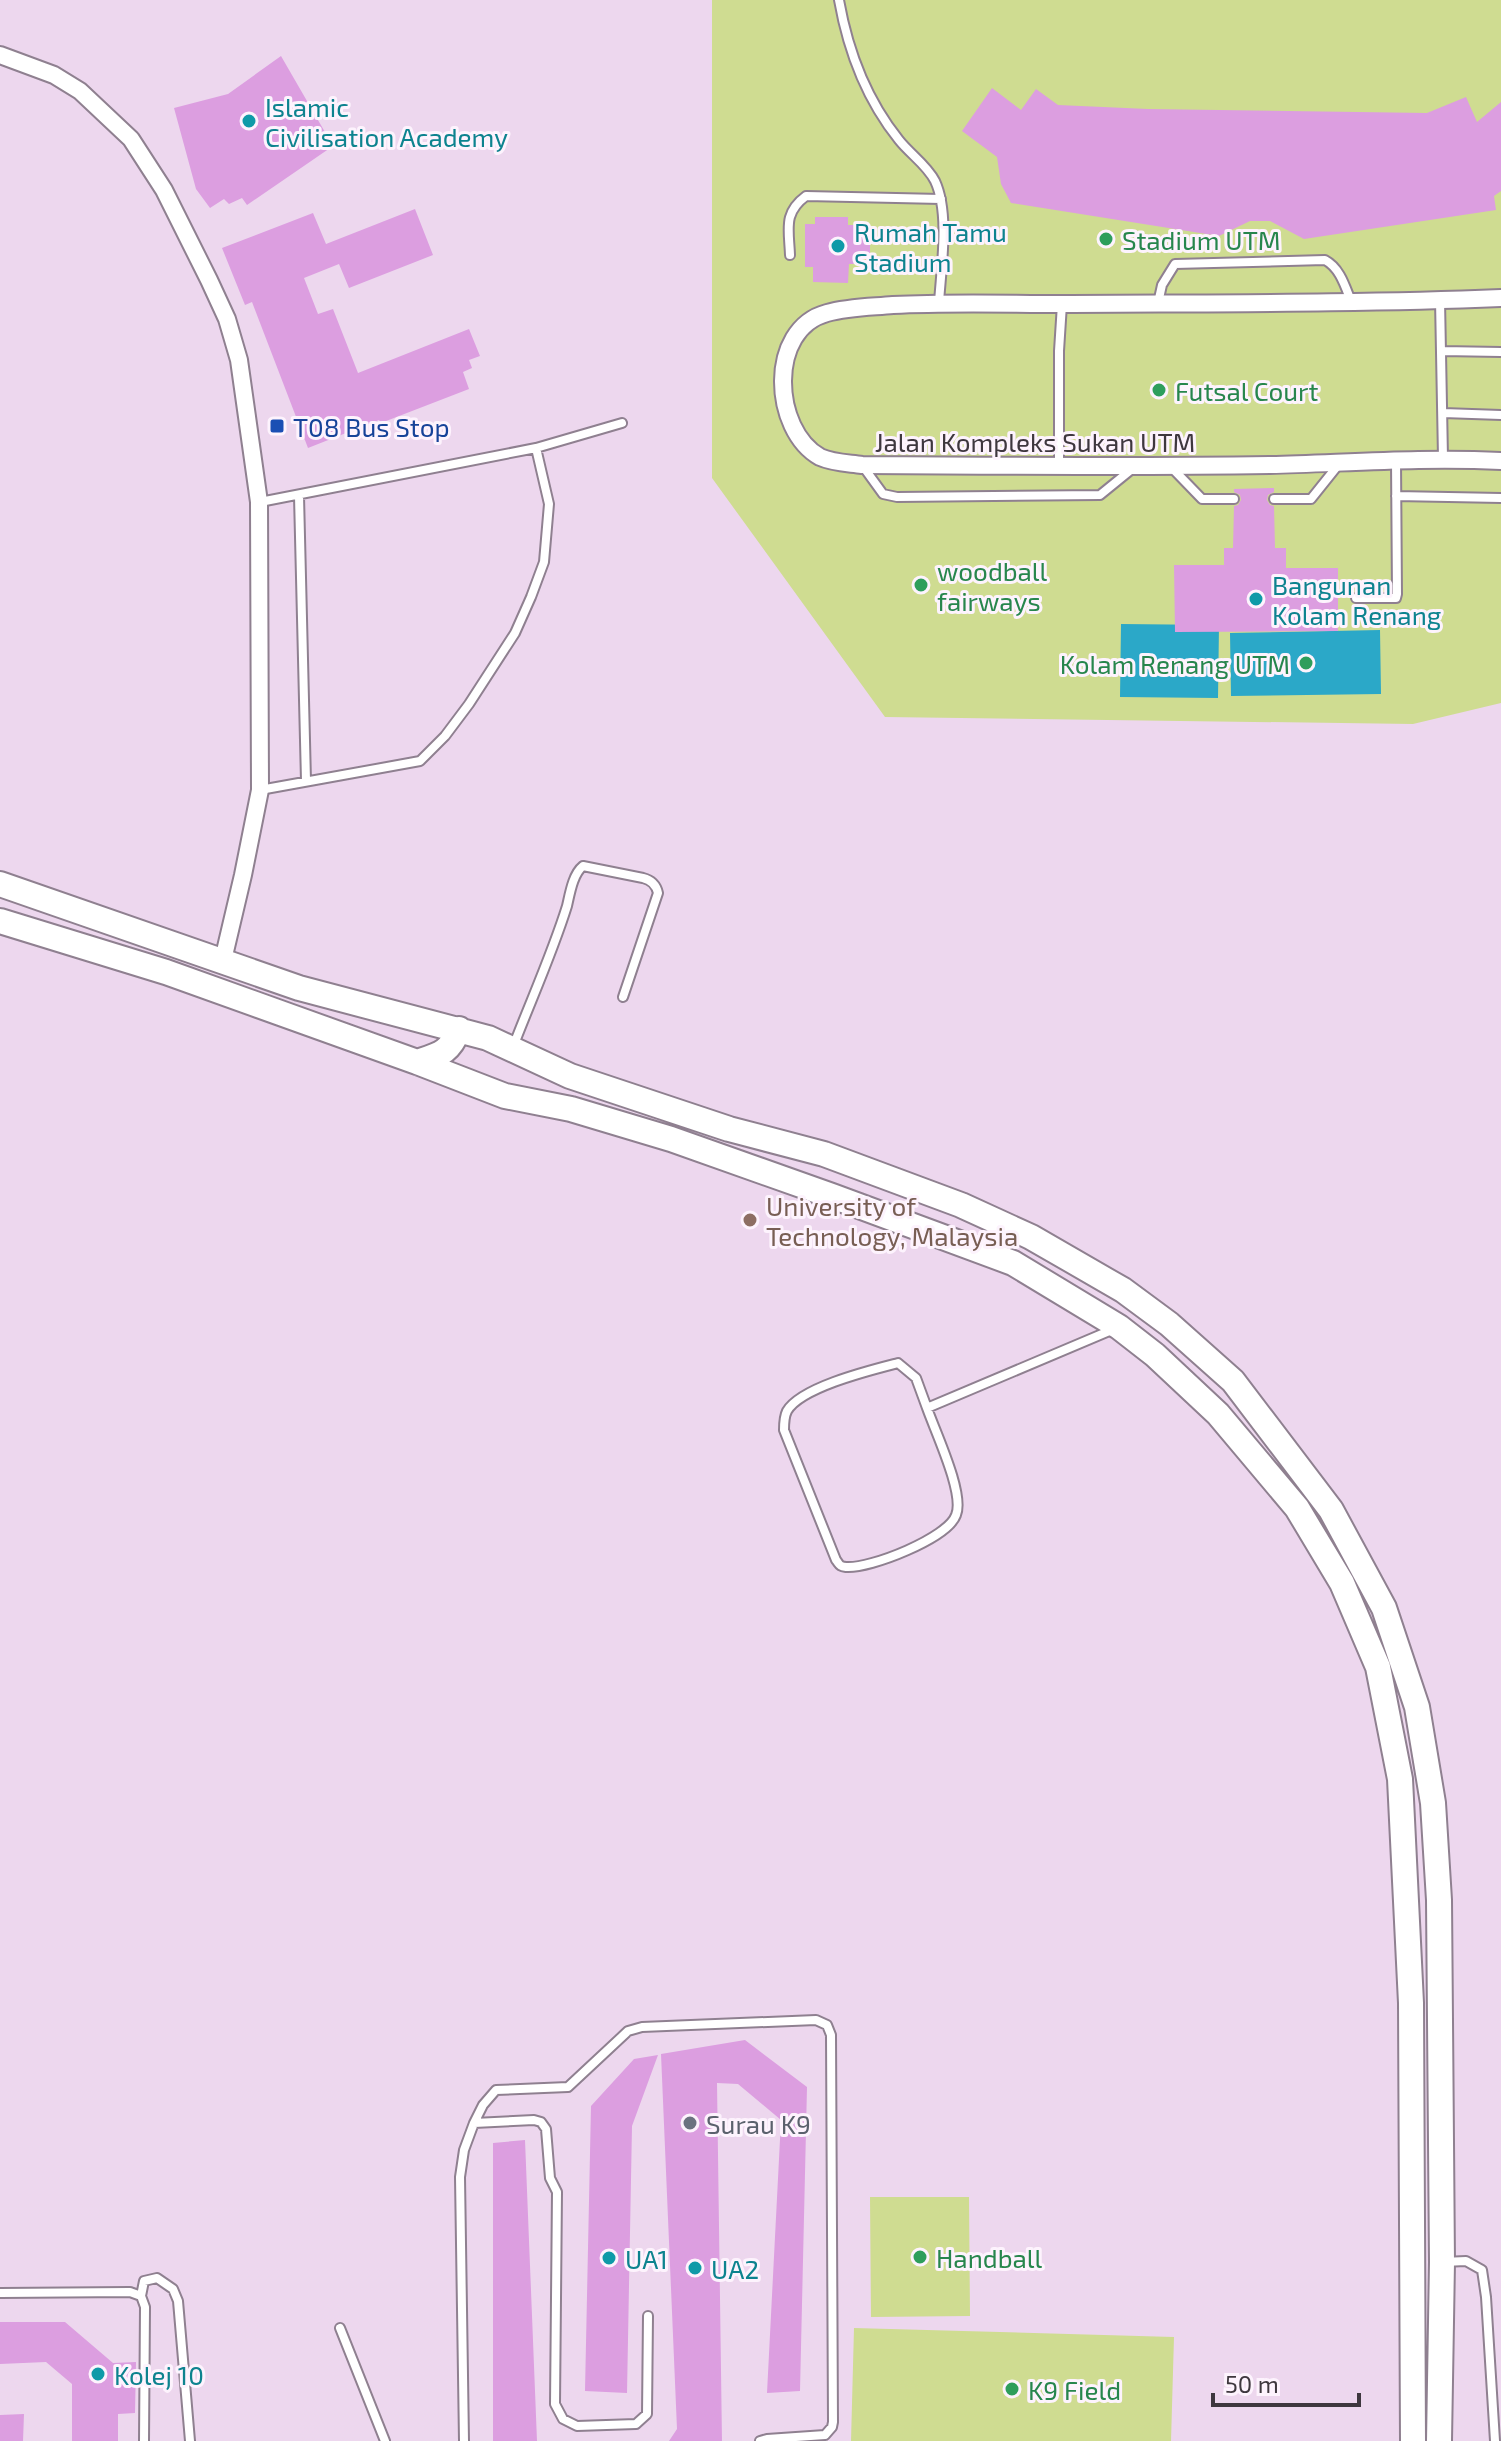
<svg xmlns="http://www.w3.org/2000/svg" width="1501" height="2441" font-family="'Exo 2',sans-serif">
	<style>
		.built { fill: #edd7ee }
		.green { fill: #cfdc91 }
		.water { fill: #2ba8c8 }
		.building { fill: #dc9ee0 }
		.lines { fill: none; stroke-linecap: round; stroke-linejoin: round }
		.lane-casing { stroke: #8f8090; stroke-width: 12 }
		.street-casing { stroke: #8f8090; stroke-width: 20 }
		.secondary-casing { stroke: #8f8090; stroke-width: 28 }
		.lane { stroke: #fff; stroke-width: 8 }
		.street { stroke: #fff; stroke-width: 16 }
		.secondary { stroke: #fff; stroke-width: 24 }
		.culture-dot { fill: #0f9aa8; stroke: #fdf3fd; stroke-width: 3 }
		.leisure-dot { fill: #2e9e5b; stroke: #fdf3fd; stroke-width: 3 }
		.transit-dot { fill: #1a4fb4; stroke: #fdf3fd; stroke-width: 3 }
		.education-dot { fill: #8d6e63; stroke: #fdf3fd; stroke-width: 3 }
		.worship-dot { fill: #6b7280; stroke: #fdf3fd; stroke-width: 3 }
		.labels { text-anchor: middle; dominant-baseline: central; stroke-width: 6; stroke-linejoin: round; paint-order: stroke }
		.culture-label { font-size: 26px; fill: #0d838f; stroke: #fdf3fd; text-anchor: start }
		.leisure-label { font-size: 26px; fill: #27864d; stroke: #fdf3fd; text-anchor: start }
		.transit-label { font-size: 26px; fill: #164399; stroke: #fdf3fd; text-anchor: start }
		.street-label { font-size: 26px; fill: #3e373e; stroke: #fdf3fd }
		.education-label { font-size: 26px; fill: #785e54; stroke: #fdf3fd; text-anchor: start }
		.worship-label { font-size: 26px; fill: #5b616d; stroke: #fdf3fd; text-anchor: start }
	</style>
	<rect width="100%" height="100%" fill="#f4e3f4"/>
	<path class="built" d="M0,0H1501V2441H0Z"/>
	<path class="green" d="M712,0H1501V703L1413,724L885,717L712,478Z
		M870,2197H969L970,2316L871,2317Z
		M854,2328L1174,2337L1171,2441H851Z"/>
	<path class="water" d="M1121,624L1219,625L1218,698L1120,697Z
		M1380,630L1381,694L1231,696L1230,633Z"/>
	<path class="building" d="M281,56L333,146L247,205L242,198L229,204L224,199L210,208L196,189L174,108L228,94Z
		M992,88L1021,110L1036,89L1058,105L1148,109L1427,113L1466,97L1477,122L1501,102V191L1494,196L1496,210L1304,239L1270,221H1250L1219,236L1011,203L1001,184L997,157L962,131Z
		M415,209L433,255L349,288L339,264L304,278L318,314L333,309L358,373L469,329L480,356L469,360L472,368L463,372L469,389L381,423L379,420L308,448L252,302L245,305L222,248L313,213L326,244Z
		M815,217H848V225H859V236H870V256H860V264H849L848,283L813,282V267H805V224H815Z
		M1274,488V492L1268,495L1267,500L1270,505L1274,506L1275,548H1286V568H1338V631L1175,632L1174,565H1224V548H1233L1234,506L1238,505L1241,500L1240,495L1234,492V489Z
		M745,2040L807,2087L800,2391L767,2393L781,2120L738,2084L717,2083L722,2441H669L677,2429L661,2054Z
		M658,2055L632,2126L627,2393L585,2391L591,2106L634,2059Z
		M525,2140L537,2441H493V2143Z
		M0,2322H65L113,2363L136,2362L135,2413L118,2414V2441H72V2384L46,2362L0,2364Z
		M24,2414L23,2441H0V2415Z"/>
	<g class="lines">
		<g class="lane-casing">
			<path id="lane" d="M839,0C848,51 866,99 899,140C910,154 927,165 935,181C950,213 941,269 939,303
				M790,255C789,229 783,213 806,196L941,199
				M1440,300L1443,458
				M1158,303L1162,285L1175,264L1325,260C1340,268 1345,286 1351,301
				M1442,351L1501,352
				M1443,413L1501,415
				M536,448L622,423
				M862,465L883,494L897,497L1100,495L1132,469
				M1059,466V351L1062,304
				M1172,468L1202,499H1234
				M299,496L306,781
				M1396,496L1501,498
				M1274,499H1311L1339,464
				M260,502L536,448L549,504L544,562L531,597L515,633L469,704L445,736L420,761L260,790
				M1356,598H1396L1397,594L1396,461
				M513,1047C531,1000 552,954 567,906C570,893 573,874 583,866L643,878C651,880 656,884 658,893L623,997
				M927,1408C935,1431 965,1494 956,1515C948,1538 870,1569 846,1567C839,1566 840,1565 836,1560L784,1430C784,1423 784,1417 787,1411C801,1387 871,1370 898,1363L916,1378L927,1408L1114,1329
				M474,2123L483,2105L496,2090L568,2087L628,2031L642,2027L816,2020L827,2025L831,2035L833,2422L832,2427L825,2435L767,2439L760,2441
				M1443,2262L1466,2261L1482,2270L1486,2297L1495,2441
				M0,2293L130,2292L141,2296L145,2307L144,2441
				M141,2296L144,2281L157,2278L173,2289L178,2301L190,2441
				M340,2328L385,2441
				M464,2441L460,2177L464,2150L474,2123L534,2120L541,2122L546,2129L550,2178L557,2192L555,2404L563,2419L577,2426L636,2424L647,2414L648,2316"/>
		</g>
		<g class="street-casing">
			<path id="street" d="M0,55L54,75L80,91L131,139L164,190L209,280L227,319L239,360L259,502L260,790L243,875L223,960
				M1501,298C1355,304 1209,303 1063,304C1007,304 950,302 893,305C871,307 848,307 827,313C767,329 772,430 820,457C833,463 848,463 862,465C998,466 1134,467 1270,465C1347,463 1424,457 1501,461"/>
		</g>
		<g class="secondary-casing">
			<path id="secondary" d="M0,884L299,988L488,1038L570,1076L729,1129L824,1154L961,1205L1031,1237L1123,1290L1169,1324L1233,1381L1331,1510L1384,1608L1417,1707L1433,1803L1439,1900L1442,2262L1439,2441
				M0,921L166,972L417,1062L505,1096L571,1109L671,1139L832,1196L1013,1263L1119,1327L1155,1355L1218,1414L1297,1508L1342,1583L1378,1667L1400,1779L1411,2003L1413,2441
				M417,1062C441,1054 449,1053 459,1029"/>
		</g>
		<use href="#lane" class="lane"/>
		<use href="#street" class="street"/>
		<use href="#secondary" class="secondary"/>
	</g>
	<g class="culture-dot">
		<circle cx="249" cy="121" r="8"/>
		<circle cx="838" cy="246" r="8"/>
		<circle cx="1256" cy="599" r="8"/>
		<circle cx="609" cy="2258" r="8"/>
		<circle cx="695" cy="2268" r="8"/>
		<circle cx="98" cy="2374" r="8"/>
	</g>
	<g class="leisure-dot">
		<circle cx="1106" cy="239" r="8"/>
		<circle cx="1159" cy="390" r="8"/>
		<circle cx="921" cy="585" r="8"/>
		<circle cx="1306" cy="663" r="8"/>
		<circle cx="920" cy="2257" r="8"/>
		<circle cx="1012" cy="2389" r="8"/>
	</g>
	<rect class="transit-dot" x="269" y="418" width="16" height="16" rx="4"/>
	<circle class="education-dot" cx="750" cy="1220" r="8"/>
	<circle class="worship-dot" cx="690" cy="2123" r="8"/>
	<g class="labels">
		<g class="culture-label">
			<text x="265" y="106">Islamic<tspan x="265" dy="30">Civilisation Academy</tspan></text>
			<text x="854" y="231">Rumah Tamu<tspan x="854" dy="30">Stadium</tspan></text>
			<text x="1272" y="584">Bangunan<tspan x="1272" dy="30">Kolam Renang</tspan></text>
			<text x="625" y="2258">UA1</text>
			<text x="711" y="2268">UA2</text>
			<text x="114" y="2374">Kolej 10</text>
		</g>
		<g class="leisure-label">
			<text x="1122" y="239">Stadium UTM</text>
			<text x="1175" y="390">Futsal Court</text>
			<text x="937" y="570">woodball<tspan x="937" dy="30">fairways</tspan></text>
			<text x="1290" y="663" text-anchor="end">Kolam Renang UTM</text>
			<text x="936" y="2257">Handball</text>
			<text x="1028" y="2389">K9 Field</text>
		</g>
		<g class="transit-label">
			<text x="293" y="426">T08 Bus Stop</text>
		</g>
		<g class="street-label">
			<text x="1035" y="441">Jalan Kompleks Sukan UTM</text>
		</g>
		<g class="education-label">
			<text x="766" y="1205">University of<tspan x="766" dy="30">Technology, Malaysia</tspan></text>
		</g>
		<g class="worship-label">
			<text x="706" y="2123">Surau K9</text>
		</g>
	</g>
	<path d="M1213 2393v12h146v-12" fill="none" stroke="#3e373e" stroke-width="4"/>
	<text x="1225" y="2393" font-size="24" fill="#3e373e" stroke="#fdf3fd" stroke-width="6" paint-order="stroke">50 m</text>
</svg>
